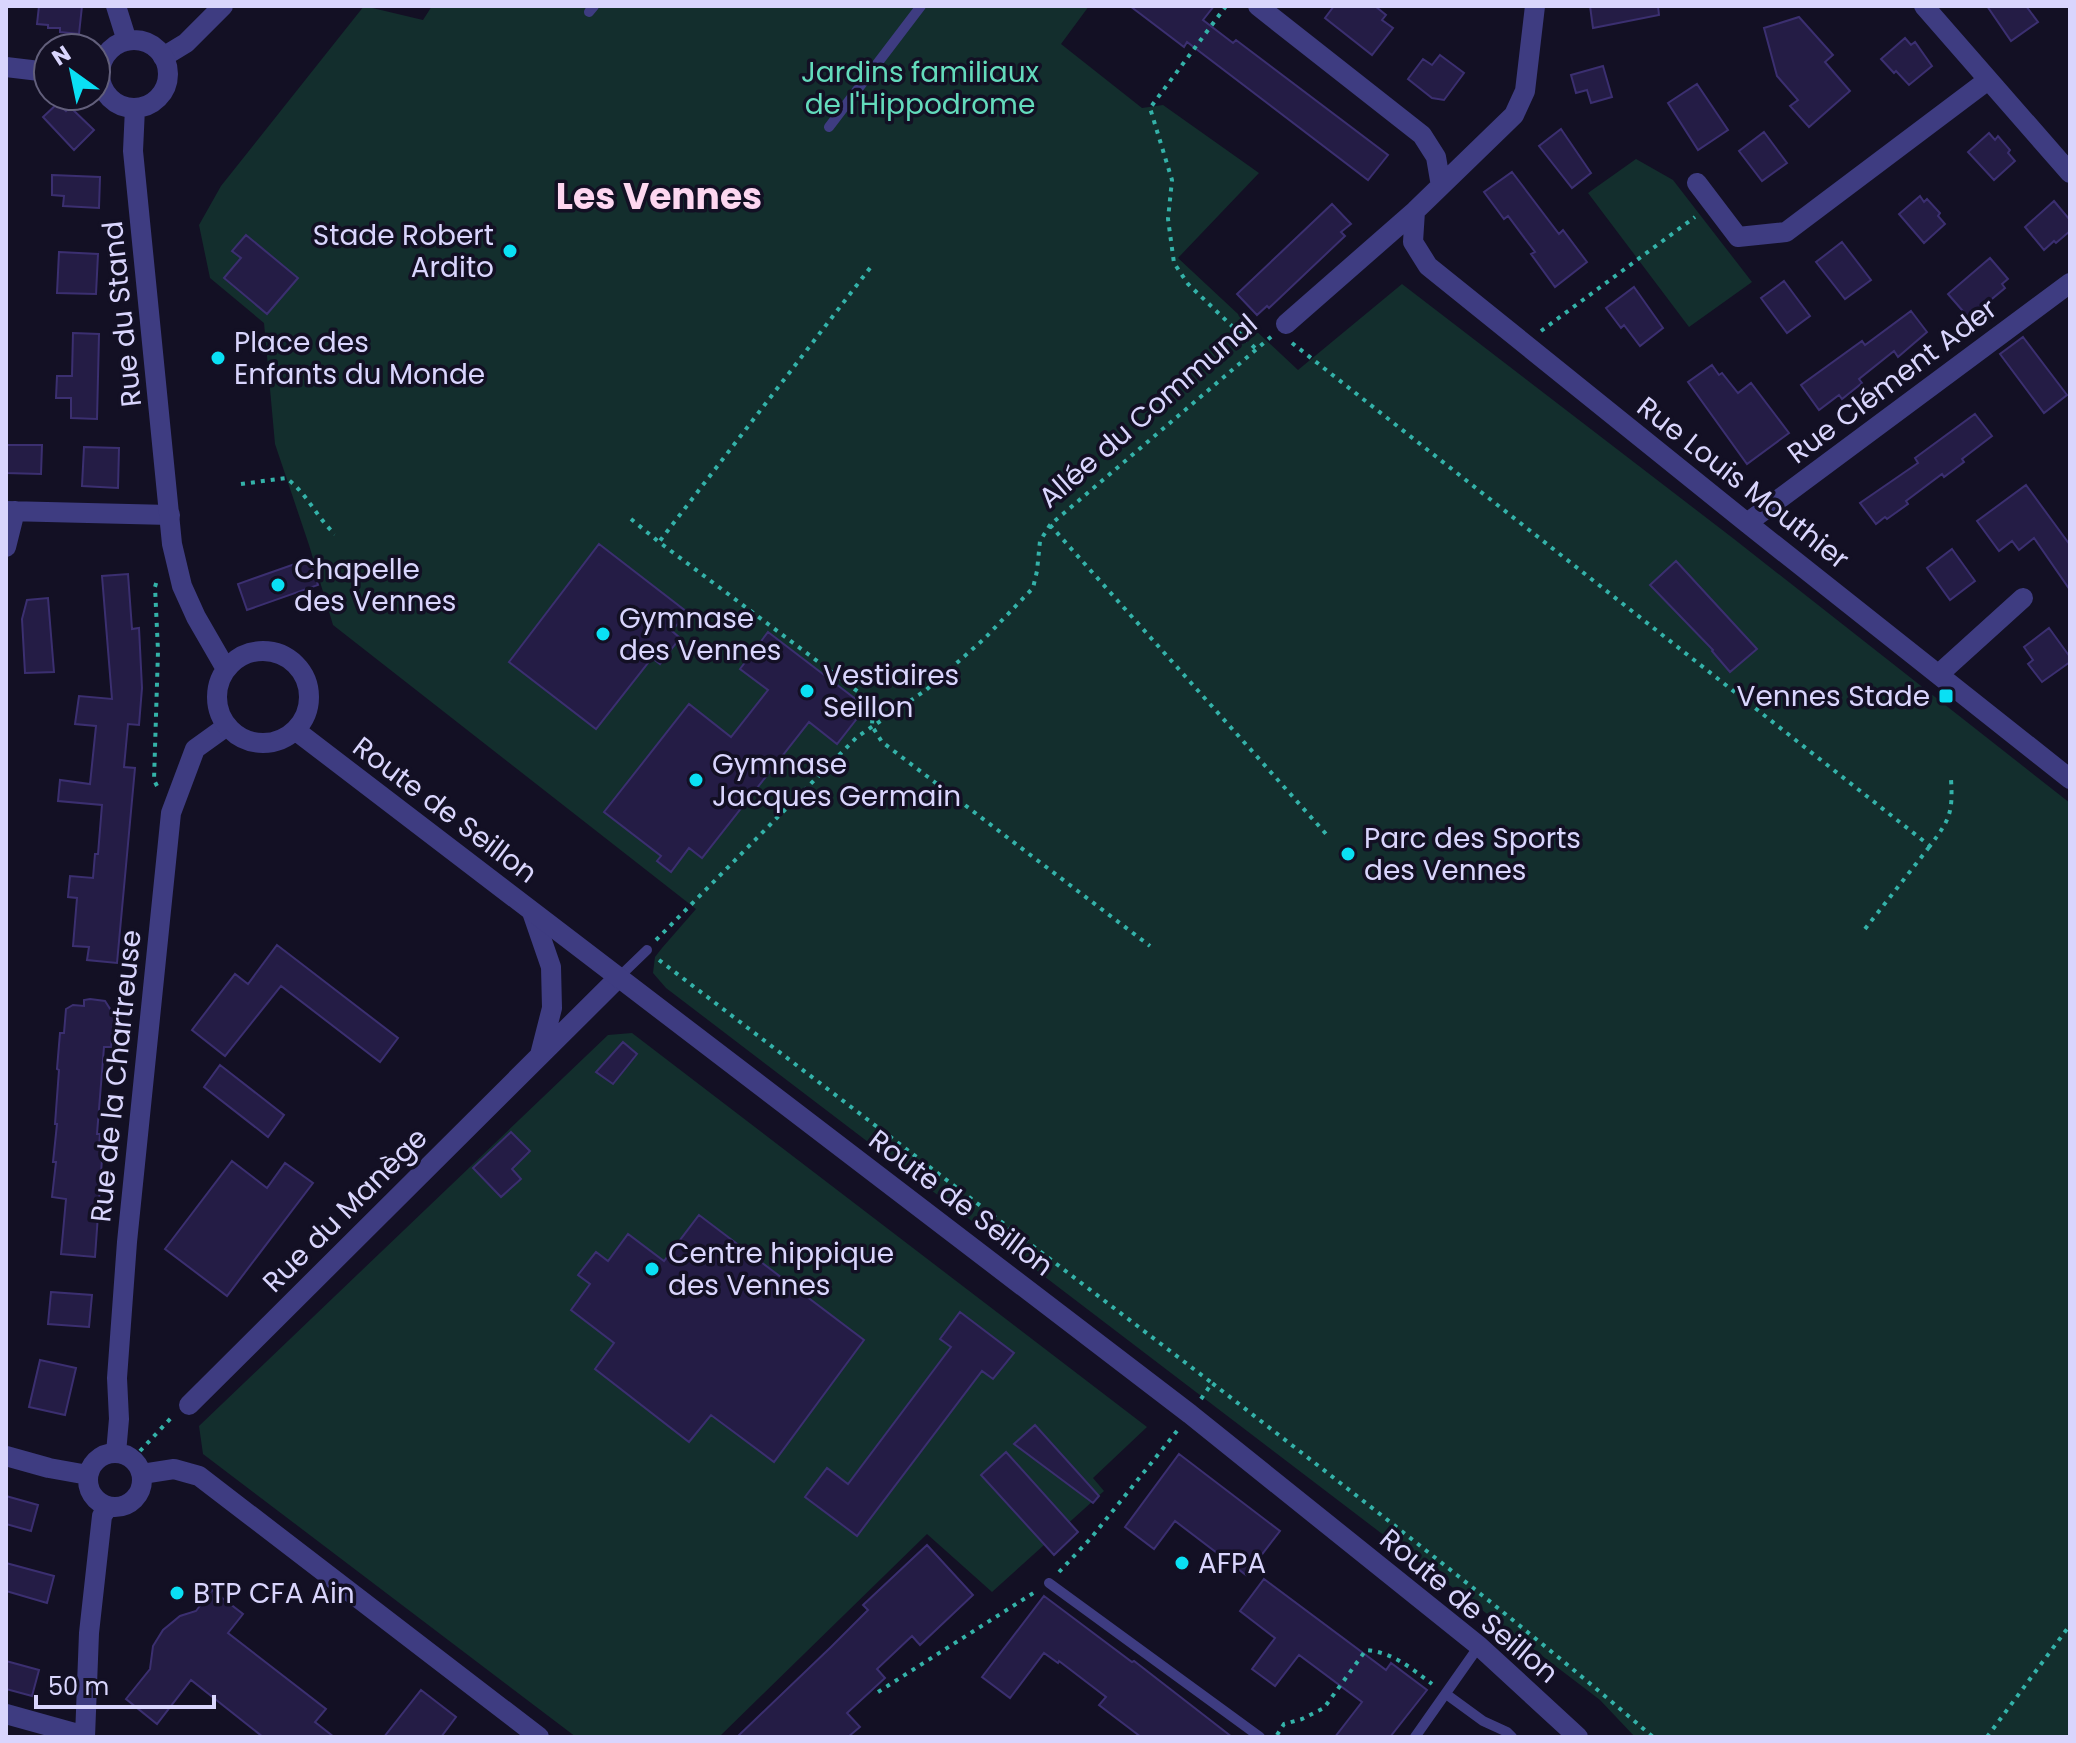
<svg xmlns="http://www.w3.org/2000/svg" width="2076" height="1743" font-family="Poppins,sans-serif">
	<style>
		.green { fill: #132e2d }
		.building { fill: #241c45; stroke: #3b2f70; stroke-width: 2 }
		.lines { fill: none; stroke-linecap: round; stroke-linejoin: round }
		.path { stroke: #34b2a9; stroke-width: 4; stroke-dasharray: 4 6; stroke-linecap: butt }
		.service { stroke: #3e3c81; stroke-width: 10 }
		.minor { stroke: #3e3c81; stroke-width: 20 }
		.tertiary { stroke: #3e3c81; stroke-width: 20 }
		.poi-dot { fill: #0ae0f4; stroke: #131024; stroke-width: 3 }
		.labels { text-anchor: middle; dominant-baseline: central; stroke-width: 7; stroke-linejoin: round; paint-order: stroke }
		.park-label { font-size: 28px; fill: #63dbbc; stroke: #131024 }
		.poi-label { font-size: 28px; fill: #d9d5fd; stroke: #131024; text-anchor: start }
		.street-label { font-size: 28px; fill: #d9d5fd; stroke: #131024 }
		.district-label { font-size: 36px; font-weight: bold; fill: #fdd7f0; stroke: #131024 }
	</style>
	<rect width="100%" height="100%" fill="#131024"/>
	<path class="green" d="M364,6L423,20L432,6H1089L1061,44L1142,108L1163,105L1259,173L1178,258L1298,370L1402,284L1734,539L2070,803V1737H1635L1600,1700L666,988L653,973L655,957L662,948L696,909L333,625L309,545L275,444L264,323L210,278L199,225L221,186Z
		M1636,159L1673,180L1752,282L1689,327L1588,193Z
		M632,1033L1147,1427L1093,1478L1104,1491L992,1592L927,1534L719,1737H576L203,1454L199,1426L608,1035Z"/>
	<path class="building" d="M39,6H82L79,34L60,32V28H48V25L37,24Z
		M1130,6H1214L1203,20L1233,43L1236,40L1388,155L1368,180L1187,42L1184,47Z
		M1334,6H1375L1386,15L1382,20L1393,28L1372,55L1325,18Z
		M1590,6H1658L1659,15L1593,28Z
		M1987,6H2026L2038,22L2011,41Z
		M1799,17L1833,55L1825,62L1850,91L1809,127L1790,106L1798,100L1777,76L1764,28Z
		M1905,38L1911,45L1915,42L1932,66L1909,85L1896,71L1894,73L1881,59Z
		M1440,55L1464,73L1444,100L1432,98L1408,79L1423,59L1432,65Z
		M1603,66L1612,97L1591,103L1587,90L1576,93L1571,75Z
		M1697,84L1728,130L1698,150L1668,103Z
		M58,103L66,111L70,107L94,130L74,150L43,117Z
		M1561,129L1591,173L1572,188L1539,146Z
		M1764,132L1787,163L1762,181L1739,151Z
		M1989,133L1995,140L1998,136L2010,150L2008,153L2015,161L1994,180L1968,152Z
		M1512,172L1559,234L1563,230L1587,262L1555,287L1531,254L1535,252L1508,216L1504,219L1484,192Z
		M52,175L100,177L99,208L63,206L64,196L52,195Z
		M1920,196L1924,202L1927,199L1940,213L1938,216L1945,224L1924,243L1899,214Z
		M2054,201L2070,220V231L2056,243L2054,241L2044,250L2025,227Z
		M1332,204L1351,224L1341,232L1345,236L1269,308L1267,306L1257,315L1237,294Z
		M246,235L298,278L267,314L224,278L241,258L232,251Z
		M1842,242L1871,280L1845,299L1816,262Z
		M59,252L98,254L96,294L57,293Z
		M1990,258L2008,279L2002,284L2005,288L1969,318L1948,294Z
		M1784,281L1810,316L1787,333L1761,298Z
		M1634,287L1663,328L1640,346L1624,325L1621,328L1606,308Z
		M1911,311L1927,332L1898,357L1894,351L1859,379L1862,383L1842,399L1839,395L1819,410L1801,385L1862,341L1865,345Z
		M73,333L99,334L97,419L71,418V398H56L57,376H72Z
		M2023,337L2067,395L2044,413L2000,354Z
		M1712,365L1719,375L1722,373L1738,393L1751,383L1789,433L1747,464L1688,382Z
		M1975,414L1992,436L1962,459L1964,462L1944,477L1942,474L1906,501L1908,504L1887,519L1885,517L1876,524L1860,503L1918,463L1915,458Z
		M6,445H42L41,474L6,473Z
		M84,447L119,448L118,488L82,486Z
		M2026,485L2070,545V590L2034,538L2019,550L2012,541L1999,551L1977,521Z
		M599,544L687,612L672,631L680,638L660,664L652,658L596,729L509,662Z
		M1952,549L1975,581L1950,600L1927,568Z
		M309,559L318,585L247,610L238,584Z
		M1676,561L1757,649L1730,672L1712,651L1713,650L1650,585Z
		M128,574L132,629L139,628L142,688L139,725L128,724L124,767L135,768L117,963L87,960L89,947L73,946L77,898L68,897L70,876L93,878L95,854H98L102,805L58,801L60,780L90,784L96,726L75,724L79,696L112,699L102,576Z
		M48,598L54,672L25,673L22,619L27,600Z
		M2049,628L2070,657V662L2042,682L2028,664L2033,660L2024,647Z
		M768,632L866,707L837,744L809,722L702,858L689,848L671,872L657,861L661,856L604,812L689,704L731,737L768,690L740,669Z
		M277,945L398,1038L380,1062L281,986L225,1056L192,1030L235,974L248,984Z
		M90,999L105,1001L114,1015L111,1047H104L97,1134H100L99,1145H103L95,1257L61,1254L66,1199L52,1197L56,1162H53L57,1124H55L59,1070L57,1069L60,1033H64L66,1009L73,1005L84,1006V1000Z
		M623,1042L637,1054L613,1084L596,1072Z
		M220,1065L284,1115L268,1137L204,1087Z
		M511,1132L530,1151L512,1169L521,1179L501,1197L473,1168Z
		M232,1161L267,1188L285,1163L313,1183L227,1296L165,1249Z
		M699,1215L864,1340L774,1462L711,1415L689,1442L595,1369L614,1343L571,1310L590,1284L578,1275L596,1252L608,1261L628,1234L664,1261Z
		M51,1292L92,1295L89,1327L48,1324Z
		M960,1312L1014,1353L993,1379L982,1371L857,1536L805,1497L827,1468L848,1484L951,1347L940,1339Z
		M40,1360L76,1368L65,1415L29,1407Z
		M1035,1425L1099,1496L1093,1503L1014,1444Z
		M1006,1452L1078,1532L1054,1555L981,1475Z
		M1179,1454L1280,1531L1246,1575L1175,1521L1154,1549L1125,1527Z
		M6,1496L38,1505L31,1531L6,1524Z
		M927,1545L973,1595L920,1645L912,1636L877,1669L885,1678L847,1713L860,1727L848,1737H737L831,1647L868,1610L863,1605Z
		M6,1563L54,1576L47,1603L6,1591Z
		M1264,1579L1386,1670L1391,1663L1427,1690L1390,1737H1335L1362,1702L1299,1655L1275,1686L1252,1669L1275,1638L1240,1611Z
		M212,1590L243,1614L228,1633L326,1709L315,1722L334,1737H263L191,1680L157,1724L126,1699L150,1669L153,1646L163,1630L180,1616L196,1611Z
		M1044,1596L1132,1662L1134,1661L1232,1737H1141L1099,1705L1106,1697L1059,1661L1058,1663L1044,1653L1010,1698L982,1677Z
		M6,1661L39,1670L32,1696L6,1689Z
		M421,1690L456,1717L441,1737H384Z"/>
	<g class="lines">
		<path class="path" d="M1226,6L1150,108L1172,180L1168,219L1174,263L1188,284L1256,349
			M870,268L659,542L873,703L872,726L882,742L1150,946
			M1541,331L1695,217
			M1292,343L1930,846C1950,819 1953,813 1951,779
			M241,484L286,478C307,493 316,517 335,534
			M631,519L659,542
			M1050,525L1327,835
			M157,786L154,780L158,651L155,587L157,580
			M1865,929L1930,846
			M656,940L857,737L926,690L984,639L1033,588L1037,571L1040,541L1050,525L1272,336
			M659,960L1212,1383
			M1201,1399L1212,1383C1361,1499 1510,1614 1653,1737
			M140,1451L172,1417
			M1059,1572L1091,1538L1177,1431
			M878,1692L1038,1590
			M1277,1735L1284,1724L1302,1719L1324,1708L1366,1650C1392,1652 1411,1668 1432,1684
			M1987,1737L2070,1625"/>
		<path class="service" d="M589,12L594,6
			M829,127L921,6
			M619,977L647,950
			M1049,1583L1260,1737
			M1446,1694L1483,1721L1507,1732L1512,1737
			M1415,1737L1479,1646"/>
		<path class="minor" d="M1258,6L1422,135L1436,157L1441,186
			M1924,6L2070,173
			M163,57L186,43L223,6
			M6,67L48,72
			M96,75H100
			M1697,183L1738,237L1786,232L1988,80
			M1415,211L1413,242L1428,266L1747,523L2070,779
			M1286,324L1415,211L1514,115L1525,91L1535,6
			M6,511L170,515
			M1747,523L2070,283
			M6,547L15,511
			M1939,674L2023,598
			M532,912L551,967L552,1008L540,1055
			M189,1405L619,977
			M88 1480a27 27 0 1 1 54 0a27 27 0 1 1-54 0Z
			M116,1453L119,1419L117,1378L127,1242L171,813L195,749L227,726
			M6,1456L49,1468L88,1475
			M142,1474L174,1469L199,1476L539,1737
			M6,1714L85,1736
			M85,1737L89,1633L102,1516L108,1507"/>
		<path class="tertiary" d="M116,6L127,41
			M100 74a34 34 0 1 1 68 0a34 34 0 1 1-68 0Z
			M135,108L133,151L172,544L182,586L196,617L226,669
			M217 697a46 46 0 1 1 92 0a46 46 0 1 1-92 0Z
			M295,730L1190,1414L1479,1646L1578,1737"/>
	</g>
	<g class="poi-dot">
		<circle cx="510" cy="251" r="8"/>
		<circle cx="218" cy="358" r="8"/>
		<circle cx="278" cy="585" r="8"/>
		<circle cx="603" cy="634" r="8"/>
		<circle cx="807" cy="691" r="8"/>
		<rect x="1938" y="688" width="16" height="16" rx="4"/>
		<circle cx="696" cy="780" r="8"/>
		<circle cx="1348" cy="854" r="8"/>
		<circle cx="652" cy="1269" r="8"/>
		<circle cx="1182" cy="1563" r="8"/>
		<circle cx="177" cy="1593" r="8"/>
	</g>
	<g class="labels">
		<g class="park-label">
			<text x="920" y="72">Jardins familiaux<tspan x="920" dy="32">de l'Hippodrome</tspan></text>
		</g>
		<g class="poi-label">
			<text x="494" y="235" text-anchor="end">Stade Robert<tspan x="494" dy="32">Ardito</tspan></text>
			<text x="234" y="342">Place des<tspan x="234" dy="32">Enfants du Monde</tspan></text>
			<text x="294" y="569">Chapelle<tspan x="294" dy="32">des Vennes</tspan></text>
			<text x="619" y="618">Gymnase<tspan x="619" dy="32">des Vennes</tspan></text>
			<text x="823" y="675">Vestiaires<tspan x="823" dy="32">Seillon</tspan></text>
			<text x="1930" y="696" text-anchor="end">Vennes Stade</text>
			<text x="712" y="764">Gymnase<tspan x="712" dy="32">Jacques Germain</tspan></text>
			<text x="1364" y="838">Parc des Sports<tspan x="1364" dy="32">des Vennes</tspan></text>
			<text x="668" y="1253">Centre hippique<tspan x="668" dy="32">des Vennes</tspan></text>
			<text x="1198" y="1563">AFPA</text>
			<text x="193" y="1593">BTP CFA Ain</text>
		</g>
		<g class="street-label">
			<text transform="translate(122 314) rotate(-96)">Rue du Stand</text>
			<text transform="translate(1892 381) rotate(-37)">Rue Clément Ader</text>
			<text transform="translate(1148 411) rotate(-41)">Allée du Communal</text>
			<text transform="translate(1743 483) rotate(38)">Rue Louis Mouthier</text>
			<text transform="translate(445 810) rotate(37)">Route de Seillon</text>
			<text transform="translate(116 1076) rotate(-84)">Rue de la Chartreuse</text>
			<text transform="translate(961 1203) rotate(37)">Route de Seillon</text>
			<text transform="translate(345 1210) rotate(-45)">Rue du Manège</text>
			<text transform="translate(1469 1606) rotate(40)">Route de Seillon</text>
		</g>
		<g class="district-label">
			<text x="659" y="196">Les Vennes</text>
		</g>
	</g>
	<rect width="2076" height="1743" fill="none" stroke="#d9d5fd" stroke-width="16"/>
	<g transform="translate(72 72) rotate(327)"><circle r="38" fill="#131024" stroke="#625f7b" stroke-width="2"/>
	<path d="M0-6L14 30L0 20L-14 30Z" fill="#0ae0f4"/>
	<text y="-12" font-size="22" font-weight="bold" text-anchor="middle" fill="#d9d5fd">N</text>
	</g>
	<path d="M36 1695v12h178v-12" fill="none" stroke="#d9d5fd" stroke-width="4"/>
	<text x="48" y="1695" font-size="24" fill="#d9d5fd" stroke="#131024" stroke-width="6" paint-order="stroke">50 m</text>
</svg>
